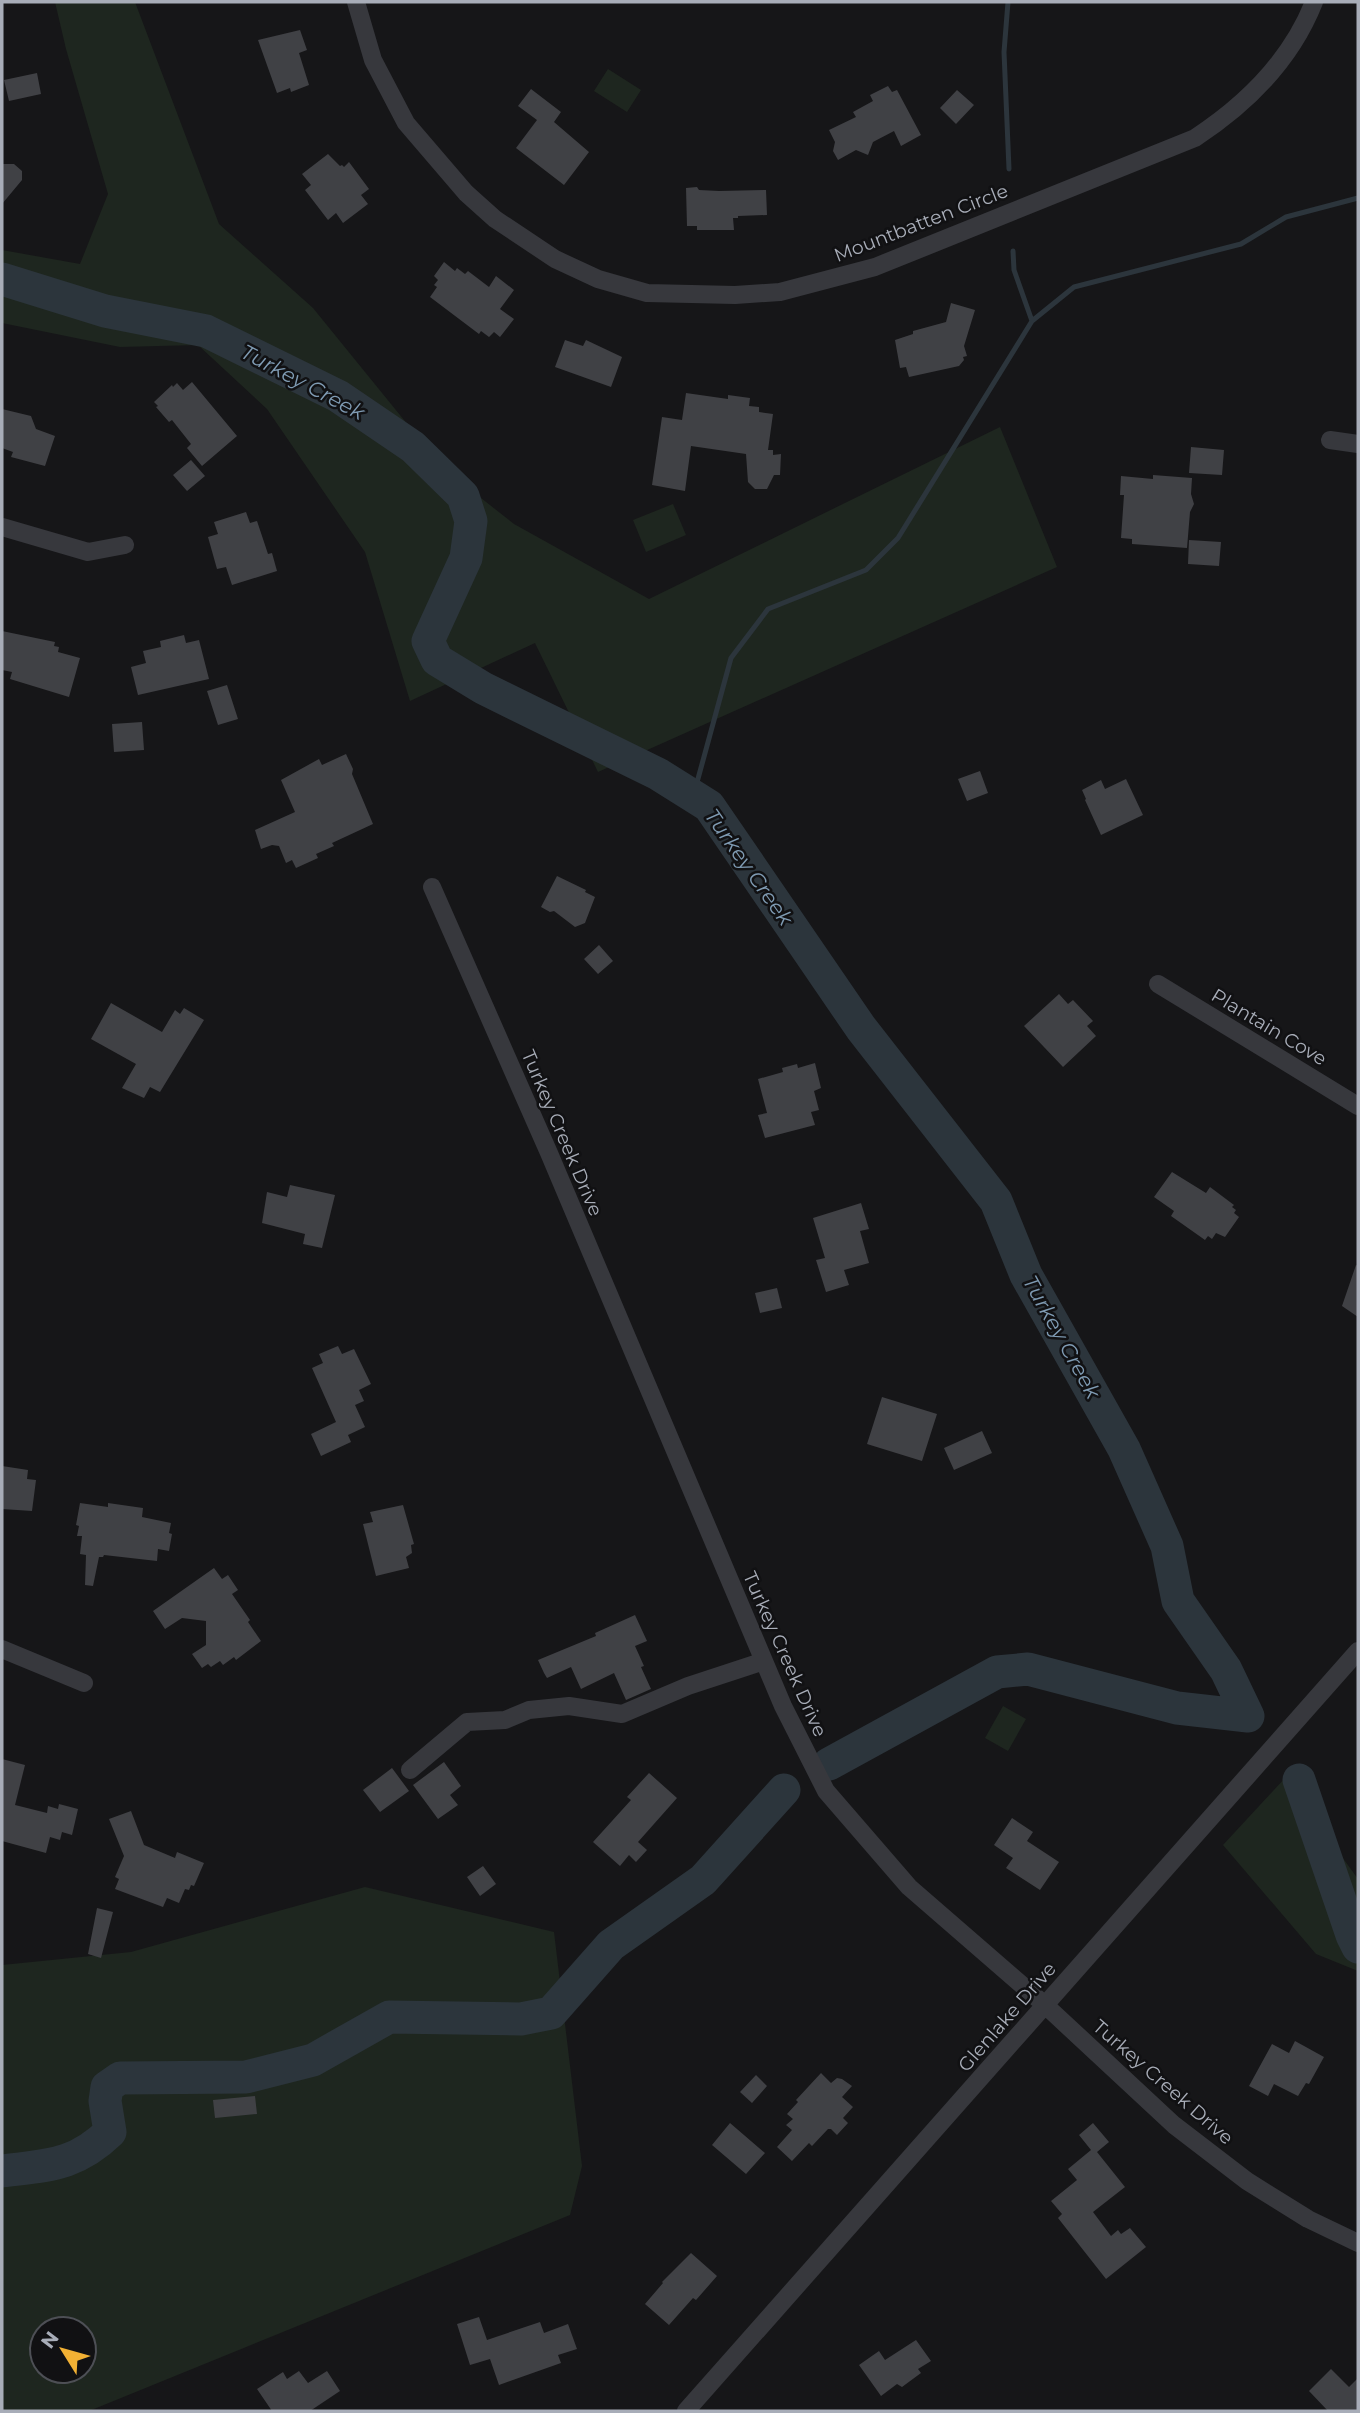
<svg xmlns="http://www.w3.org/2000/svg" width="1360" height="2413" font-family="Montserrat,sans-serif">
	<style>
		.green { fill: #1e261f; fill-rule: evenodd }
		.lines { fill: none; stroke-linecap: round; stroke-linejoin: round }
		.stream { stroke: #2c353c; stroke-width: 5 }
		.river { stroke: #2c353c; stroke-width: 33 }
		.building { fill: #404145 }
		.minor { stroke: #37383d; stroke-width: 18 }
		.labels { text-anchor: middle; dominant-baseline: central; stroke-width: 5; stroke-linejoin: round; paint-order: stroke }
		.street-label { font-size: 19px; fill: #a8adb8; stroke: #111113 }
		.water-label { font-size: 21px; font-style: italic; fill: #7f9bb3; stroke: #111113 }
	</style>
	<rect width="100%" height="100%" fill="#161618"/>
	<path class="green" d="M55,2H135L219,224L313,308L443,468L514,524L649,599L1000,427L1057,567L598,772L535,643L410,701L365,552L267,409L198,345L120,347L2,323V250L80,264L108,194L66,49Z
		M608,69L641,90L627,112L594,91Z
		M673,504L686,535L646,552L633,520Z
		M1003,1706L1026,1719L1008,1751L985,1738Z
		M1285,1778L1358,1879V1971L1316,1954L1223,1845Z
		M365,1887L554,1932L582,2166L570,2215L89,2411H2V1965L131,1952ZM42,2329H84V2371H42Z"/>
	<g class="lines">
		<path class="stream" d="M1008,2L1004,52L1009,169
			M1013,251L1014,270L1032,321
			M693,797L731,658L768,609L866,570L898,538L1032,321L1074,287L1241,244L1286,217L1358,198"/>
		<path class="river" d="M2,279L105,311L206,331L338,396L413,447L463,496L471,521L466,558L428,641L437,660L483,688L658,774L709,806L861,1028L996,1201L1026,1275L1124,1449L1167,1546L1178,1601L1226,1670L1248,1716
			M829,1764L997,1672L1028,1669L1177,1708L1248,1716
			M1299,1780L1352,1935L1358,1947
			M2,2171C48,2165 75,2166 110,2132L105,2101L107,2087L120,2078L246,2077L313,2060L389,2017L521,2019L551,2013L611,1945L703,1880L784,1790"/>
	</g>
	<path class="building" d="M300,30L307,50L299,53L309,85L291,92L290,88L277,93L258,40Z
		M37,73L41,94L9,101L4,80Z
		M888,86L892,92L897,90L921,135L901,146L894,131L873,142L868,155L856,150L838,160L833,151L835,142L829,130L856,117L853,112L873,101L870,95Z
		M531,89L561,112L554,122L589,152L564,185L516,148L537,120L518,106Z
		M957,90L974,105L956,124L940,108Z
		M328,154L340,166L342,165L344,167L349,162L369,189L361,195L368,204L343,223L336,213L328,220L305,190L311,185L302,174Z
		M2,164H14L22,171V180L2,204Z
		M697,187L699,190L719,191L766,190L767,215L738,216V218H733L734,230H697V226H687L686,188Z
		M444,262L455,271L457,268L465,274L468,271L489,287L496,276L514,290L500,309L514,319L500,337L494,332L489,337L481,331L479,334L430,297L437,287L434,285L438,280L434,276Z
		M951,303L975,310L964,346L967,356L963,357L964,360L959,366L909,377L906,367L900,368L895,340L913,334V331L946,322Z
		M565,340L583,346L586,340L622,357L611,387L555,367Z
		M192,382L237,436L202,466L187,448L191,444L172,420L169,422L156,407L158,406L154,402L172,385L173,387L177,383L183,390Z
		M686,393L728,399V395L750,398L749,406L759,407V412L773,414L768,450H773V455L781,454L780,475H774L767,489H755L748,482L746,454L691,446L685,491L652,485L662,417L682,420Z
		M2,409L31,416L36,429L55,436L45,466L11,457L13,452L2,448Z
		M1191,447L1224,450L1222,475L1189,473Z
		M191,460L205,476L187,491L173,475Z
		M1153,475L1192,478L1191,494L1194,504L1190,512L1187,548L1132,544V539L1121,538L1124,495H1120L1121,476L1153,479Z
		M246,512L250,523L257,521L268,554L272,553L277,571L232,585L226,567L217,569L208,537L218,534L214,522Z
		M1189,540L1221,542L1219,566L1188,564Z
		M2,631L55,642L54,646L59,647L58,652L80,658L69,697L10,679L12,672L2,670Z
		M184,635L186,643L199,640L209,679L138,695L131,667L146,663L143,651L161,647L160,641Z
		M227,685L238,719L218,725L207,691Z
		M142,722L144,750L114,752L112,724Z
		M346,754L353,769L352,774L373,824L332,843L334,846L316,854L318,858L296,868L292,860L286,863L279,846L272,845L261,849L255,830L295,812L281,780L319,759L322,765Z
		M980,771L988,793L967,801L958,779Z
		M1126,779L1143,815L1101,835L1085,800L1086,799L1082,790L1101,780L1105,789Z
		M557,876L586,890L585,892L595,897L585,923L575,927L554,911L550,912L541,907Z
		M599,945L613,961L598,974L584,959Z
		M1059,994L1068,1004L1073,1000L1093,1021L1087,1026L1096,1036L1063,1067L1024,1026Z
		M111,1003L162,1032L175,1010L180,1014L184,1008L204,1020L160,1092L150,1087L144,1098L122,1088L136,1064L91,1039Z
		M815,1063L821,1088L814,1091L819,1110L811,1112L815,1125L765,1138L758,1115L767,1113L758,1079L783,1072L782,1068L797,1064L798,1068Z
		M1172,1172L1206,1193L1210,1187L1234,1205L1232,1207L1236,1210L1234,1213L1239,1217L1225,1237L1216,1233L1212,1239L1208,1236L1205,1240L1171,1216L1174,1211L1154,1197Z
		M290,1185L335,1195L322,1248L303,1244L305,1234L262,1223L267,1192L287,1197Z
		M861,1203L869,1229L860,1231L869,1263L844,1270L849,1285L826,1292L816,1260L825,1258L813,1218Z
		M1356,1265L1358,1266V1317L1342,1306Z
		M777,1288L782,1308L760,1313L755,1293Z
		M338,1346L342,1354L354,1349L371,1384L359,1390L364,1401L355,1405L365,1427L348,1435L351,1442L321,1456L311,1434L336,1422L312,1368L323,1363L319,1354Z
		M882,1397L937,1414L922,1461L867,1444Z
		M982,1431L992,1453L954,1470L944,1448Z
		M2,1466L28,1470L27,1479L36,1480L32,1511L2,1509Z
		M80,1503L108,1507V1503L143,1508L142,1517L171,1523L169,1533L172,1534L169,1551L158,1549L157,1561L104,1555L103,1557H99L93,1586L85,1585L86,1555L80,1554L82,1536H77L79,1526L76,1525Z
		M403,1505L414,1544L411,1545L412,1553L406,1557L409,1568L376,1576L363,1524L373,1522L370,1512Z
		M214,1568L222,1579L228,1575L238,1590L232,1594L250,1620L248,1622L261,1641L236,1660L234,1657L223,1665L220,1661L211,1667L208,1664L202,1668L192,1654L206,1645V1621L182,1618L165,1629L153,1611Z
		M635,1615L647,1641L635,1646L644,1666L641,1667L651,1689L626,1700L614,1673L581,1689L571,1667L547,1678L544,1673L538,1660L596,1636L595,1633Z
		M2,1759L25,1765L15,1805L47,1813L48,1806L58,1809L59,1804L78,1809L72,1835L62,1832L60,1840L50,1837L46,1853L2,1841Z
		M444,1762L461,1786L450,1795L458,1805L438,1819L413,1785Z
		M392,1768L409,1791L380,1812L363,1790Z
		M649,1773L677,1798L638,1842L647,1850L636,1862L629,1855L620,1866L593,1842L631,1800L627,1797Z
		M131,1811L144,1845L175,1858L177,1852L204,1863L194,1886L191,1885L189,1890L185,1889L179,1903L167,1898L163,1907L115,1889L119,1879L115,1877L124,1856L109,1819Z
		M1012,1818L1033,1832L1027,1841L1059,1862L1040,1890L1006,1868L1013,1858L994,1845Z
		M483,1866L496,1884L480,1896L467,1877Z
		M97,1908L113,1912L101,1958L88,1954Z
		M1295,2041L1324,2057L1309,2084L1306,2083L1298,2096L1274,2084L1268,2096L1249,2086L1272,2044L1289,2053Z
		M821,2073L831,2083L837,2078L842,2079L852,2086L842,2097L853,2107L843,2118L848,2123L837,2135L831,2129H828L812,2146L809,2143L792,2161L777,2147L792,2130L786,2125L793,2119L787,2114L798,2102L796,2100Z
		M756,2075L767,2086L752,2103L740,2092Z
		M255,2096L257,2114L215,2118L213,2100Z
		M730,2123L765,2153L746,2174L712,2145Z
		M1093,2123L1109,2142L1097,2152L1125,2187L1093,2212L1111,2236L1118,2230L1121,2234L1130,2228L1146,2247L1106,2279L1058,2218L1062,2214L1051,2201L1077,2180L1068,2169L1091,2150L1079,2135Z
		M691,2253L717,2276L696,2300L693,2298L669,2325L645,2304L663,2283L662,2282Z
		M479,2317L487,2340L540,2322L544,2333L568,2324L577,2349L558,2355L561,2363L499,2385L490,2359L470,2365L457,2324Z
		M916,2340L931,2361L918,2369L921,2373L902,2387L897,2384L881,2396L859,2365L879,2351L885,2360Z
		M1331,2369L1349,2387L1358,2378V2411H1328L1309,2391Z
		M299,2371L308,2383L327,2371L340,2391L310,2411H272L257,2389L283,2372L287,2379Z"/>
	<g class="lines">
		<path class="minor" d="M356,2L373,60L406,123L466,193L495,219L555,259L598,279L647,293L735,295L780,292L875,267L1195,138C1247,104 1291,60 1314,2
			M1330,440L1358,444
			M2,527L88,552L125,545
			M432,887L549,1153L783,1706L826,1791L909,1887L1045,2005L1174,2125L1247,2181L1308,2219L1358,2243
			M1158,984L1358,1106
			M2,1649L84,1683
			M410,1770L467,1722L505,1720L529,1710L569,1706L622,1714L688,1686L764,1661
			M686,2411L1358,1651"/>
	</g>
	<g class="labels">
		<g class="street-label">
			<text transform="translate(921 223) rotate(-21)">Mountbatten Circle</text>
			<text transform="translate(1269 1027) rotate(31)">Plantain Cove</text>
			<text transform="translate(562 1133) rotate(67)">Turkey Creek Drive</text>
			<text transform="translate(785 1654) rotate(66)">Turkey Creek Drive</text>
			<text transform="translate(1007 2017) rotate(-49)">Glenlake Drive</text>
			<text transform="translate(1163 2082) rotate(41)">Turkey Creek Drive</text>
		</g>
		<g class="water-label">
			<text transform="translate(303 382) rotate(28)">Turkey Creek</text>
			<text transform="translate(749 867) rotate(55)">Turkey Creek</text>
			<text transform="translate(1062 1337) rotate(61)">Turkey Creek</text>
		</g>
	</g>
	<rect width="1360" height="2413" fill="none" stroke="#a8adb8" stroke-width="7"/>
	<g transform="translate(63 2350) rotate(307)"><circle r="33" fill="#111113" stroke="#4d4f55" stroke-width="2"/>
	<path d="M0-5L12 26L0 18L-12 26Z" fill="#f2b134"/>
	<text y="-10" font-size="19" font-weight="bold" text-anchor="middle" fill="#a8adb8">N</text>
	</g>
</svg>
